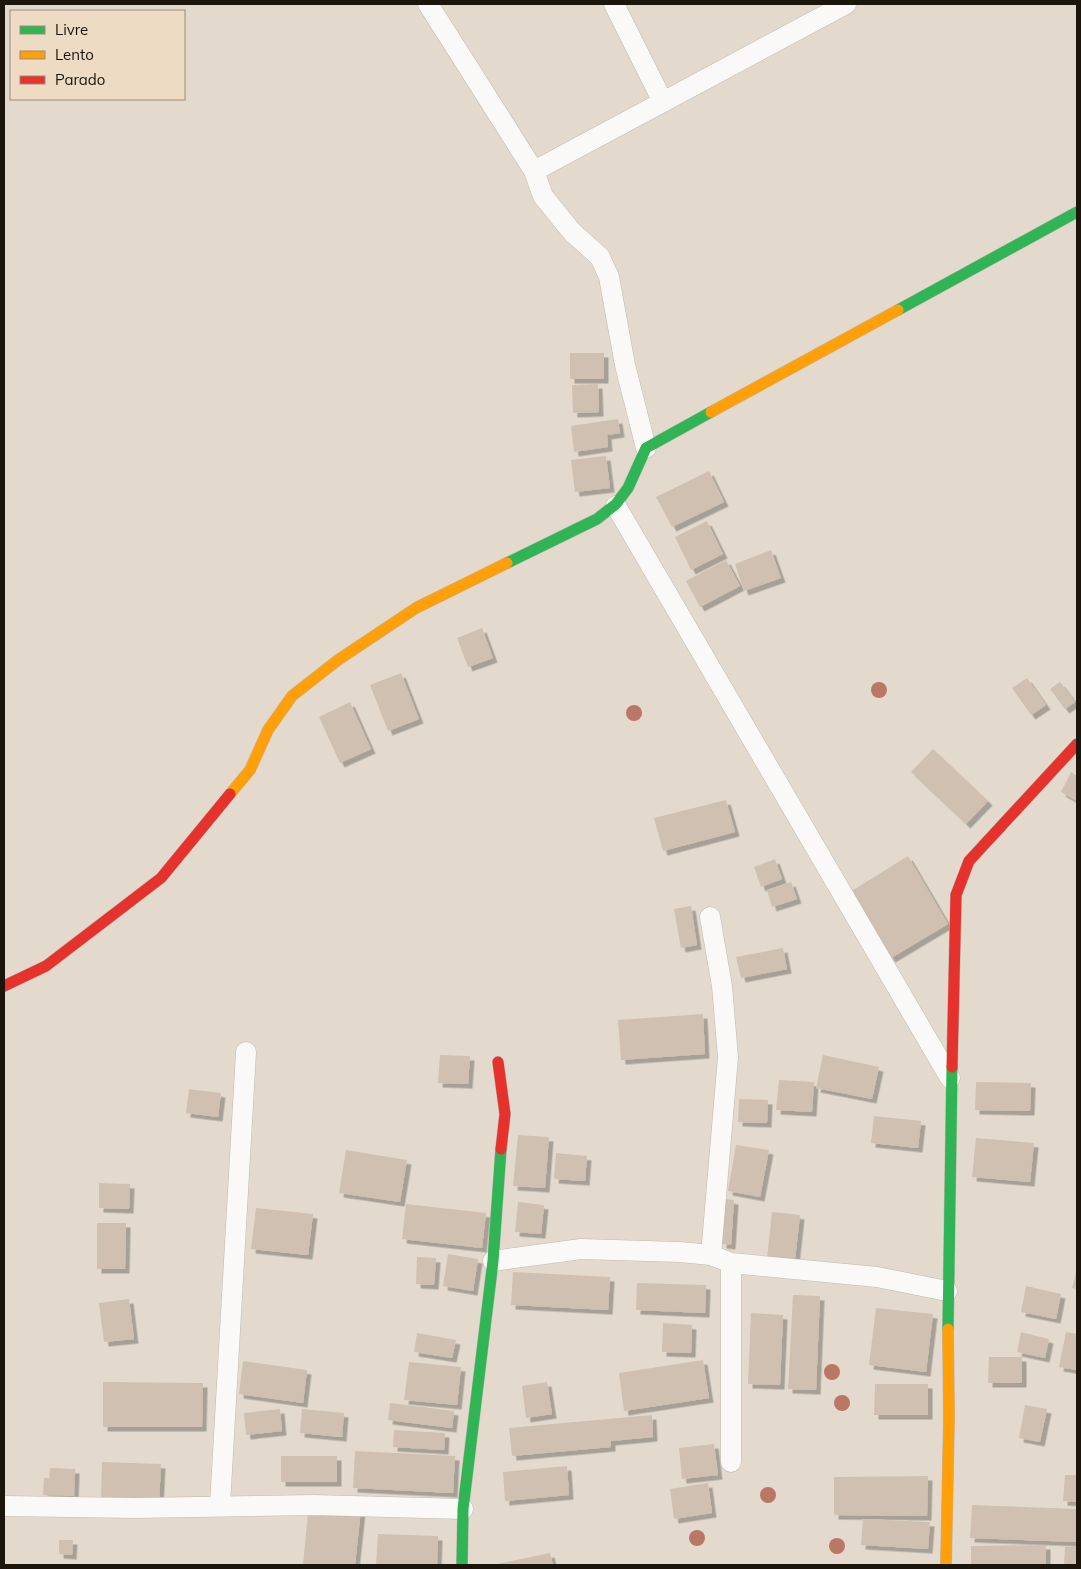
<svg xmlns="http://www.w3.org/2000/svg" width="1081" height="1569" font-family="Mulish,sans-serif">
	<style>
		.building { fill: #d0c0b1; filter: url(#shadow) }
		.lines { fill: none; stroke-linecap: round; stroke-linejoin: round }
		.street-casing { stroke: #c0b9af; stroke-width: 21 }
		.fast-casing { stroke: #c0b9af; stroke-width: 12 }
		.slow-casing { stroke: #c0b9af; stroke-width: 12 }
		.jam-casing { stroke: #c0b9af; stroke-width: 12 }
		.street { stroke: #fbf9f8; stroke-width: 20 }
		.fast { stroke: #30b455; stroke-width: 11 }
		.slow { stroke: #ff9f0a; stroke-width: 11 }
		.jam { stroke: #e5322d; stroke-width: 11 }
		.tree { fill: #ba7765 }
	</style>
	<defs>
		<filter id="shadow"><feDropShadow dx="4.5" dy="4.5" stdDeviation="0" flood-color="#0004"/></filter>
	</defs>
	<rect width="100%" height="100%" fill="#e3dacd"/>
	<path class="building" d="M570,353H604V379H570Z
		M598,384L599,412L573,413L572,385Z
		M618,419L620,433L607,435L608,447L574,452L571,426Z
		M606,456L610,488L575,492L571,460Z
		M709,471L724,502L672,527L656,497Z
		M707,521L723,554L691,570L675,537Z
		M771,550L781,578L744,591L735,564Z
		M726,560L740,586L700,607L686,581Z
		M482,628L493,658L468,667L457,638Z
		M401,673L419,719L388,731L370,685Z
		M1027,678L1046,705L1031,715L1012,688Z
		M1060,682L1075,702L1065,709L1050,689Z
		M350,702L371,749L340,763L319,717Z
		M933,749L988,801L966,824L911,772Z
		M1071,772L1077,776V801L1061,792Z
		M726,800L735,832L663,851L654,818Z
		M908,856L948,924L891,958L850,892Z
		M775,859L782,879L761,887L754,867Z
		M791,882L797,899L772,907L767,890Z
		M691,906L697,945L681,948L674,909Z
		M783,948L787,969L741,978L736,957Z
		M703,1014L705,1054L621,1060L618,1020Z
		M440,1055L470,1056L468,1084L438,1083Z
		M823,1055L879,1067L872,1099L816,1088Z
		M779,1080L814,1082L812,1112L776,1110Z
		M976,1082L1031,1083L1030,1111L975,1110Z
		M189,1089L221,1093L218,1117L186,1113Z
		M739,1099L768,1100L767,1123L738,1122Z
		M874,1116L921,1121L918,1148L871,1143Z
		M518,1135L549,1137L545,1188L513,1186Z
		M976,1138L1034,1143L1030,1182L972,1177Z
		M736,1145L769,1150L760,1197L728,1191Z
		M346,1150L407,1160L400,1202L339,1193Z
		M556,1153L587,1156L585,1181L554,1179Z
		M99,1183L130,1184L129,1209L99,1208Z
		M726,1199L734,1200L731,1245L722,1244Z
		M518,1202L544,1205L541,1234L515,1232Z
		M406,1204L486,1213L482,1248L402,1239Z
		M256,1208L313,1214L308,1255L251,1249Z
		M772,1212L800,1215L795,1260L767,1258Z
		M97,1223H126L125,1269H97Z
		M448,1254L478,1259L473,1291L443,1286Z
		M417,1257L436,1258L434,1285L416,1284Z
		M1077,1269V1289L1072,1288Z
		M513,1272L610,1277L608,1310L511,1305Z
		M637,1283L706,1285L705,1313L636,1310Z
		M1026,1286L1061,1294L1056,1319L1021,1312Z
		M793,1295L820,1296L816,1390L788,1389Z
		M129,1299L134,1339L104,1342L99,1303Z
		M876,1308L933,1314L926,1372L869,1365Z
		M751,1313L783,1315L780,1385L748,1384Z
		M663,1323L692,1325L691,1353L662,1352Z
		M1021,1332L1049,1339L1045,1358L1017,1352Z
		M1066,1332L1077,1334V1370L1059,1367Z
		M417,1333L456,1340L452,1358L414,1352Z
		M989,1357H1022V1383H988Z
		M703,1360L709,1398L624,1411L619,1373Z
		M243,1361L307,1370L303,1403L239,1394Z
		M409,1362L461,1367L457,1405L404,1400Z
		M103,1382L203,1383L202,1427H103Z
		M547,1382L552,1414L526,1418L522,1386Z
		M875,1384H928V1415H874Z
		M390,1403L454,1411L452,1428L388,1420Z
		M1025,1405L1047,1409L1040,1442L1019,1438Z
		M280,1409L282,1431L246,1435L244,1413Z
		M302,1409L344,1413L342,1437L300,1433Z
		M652,1415L653,1437L611,1441V1447L512,1456L509,1428Z
		M394,1430L445,1433L444,1450L393,1447Z
		M714,1444L718,1475L682,1479L679,1448Z
		M355,1451L455,1456L453,1493L353,1488Z
		M281,1456H337V1482H281Z
		M102,1462L161,1464L159,1503L101,1500Z
		M567,1466L569,1495L505,1501L503,1472Z
		M50,1468L75,1469L74,1496L43,1495L44,1478H49Z
		M1065,1475H1077V1502L1063,1501Z
		M928,1476L927,1516L834,1515V1477Z
		M708,1483L712,1513L674,1519L670,1489Z
		M972,1505L1077,1509V1542L970,1538Z
		M361,1509L355,1565H303L308,1513Z
		M863,1519L930,1522L928,1549L861,1545Z
		M378,1534L438,1536L437,1565H376Z
		M59,1540H73L72,1555L59,1554Z
		M1046,1545V1565H971V1546Z
		M1065,1547H1077V1565H1064Z
		M550,1553L553,1565H497V1564Z"/>
	<g class="lines">
		<g class="street-casing">
			<path id="street" d="M428,4L534,171L543,196L572,232L600,257L609,277L625,365L646,448
				M614,4L663,102
				M534,171L846,4
				M616,506L950,1078
				M710,917L722,986L728,1057L711,1255
				M493,1261L581,1249L680,1252L711,1255L731,1263L877,1277L947,1291
				M731,1263V1462
				M220,1505L246,1052
				M4,1506L135,1508L314,1505L463,1509"/>
		</g>
		<g class="fast-casing">
			<path id="fast" d="M898,310L1077,212
				M507,563L597,519L616,504L628,488L646,448L711,412
				M948,1329L952,1067
				M462,1565L463,1509L493,1261L501,1149"/>
		</g>
		<g class="slow-casing">
			<path id="slow" d="M711,412L898,310
				M230,794L250,770L268,730L292,696L338,660L416,608L507,563
				M946,1565L949,1418L948,1329"/>
		</g>
		<g class="jam-casing">
			<path id="jam" d="M4,986L46,966L161,878L230,794
				M498,1062L505,1114L501,1149
				M952,1067L956,895L969,861L1077,744"/>
		</g>
		<use href="#street" class="street"/>
		<use href="#fast" class="fast"/>
		<use href="#slow" class="slow"/>
		<use href="#jam" class="jam"/>
	</g>
	<g class="tree">
		<circle cx="879" cy="690" r="8"/>
		<circle cx="634" cy="713" r="8"/>
		<circle cx="832" cy="1372" r="8"/>
		<circle cx="842" cy="1403" r="8"/>
		<circle cx="768" cy="1495" r="8"/>
		<circle cx="697" cy="1538" r="8"/>
		<circle cx="837" cy="1546" r="8"/>
	</g>
	<rect width="1081" height="1569" fill="none" stroke="#1b150c" stroke-width="10"/>
	<rect x="10" y="10" width="175" height="90" fill="#eddcc3" stroke="#998c7a"/>
	<rect x="20" y="26" width="25" height="8" fill="#30b455" stroke="#998c7a"/>
	<text x="55" y="35" font-size="15" fill="#1b150c">Livre</text>
	<rect x="20" y="51" width="25" height="8" fill="#ff9f0a" stroke="#998c7a"/>
	<text x="55" y="60" font-size="15" fill="#1b150c">Lento</text>
	<rect x="20" y="76" width="25" height="8" fill="#e5322d" stroke="#998c7a"/>
	<text x="55" y="85" font-size="15" fill="#1b150c">Parado</text>
</svg>
